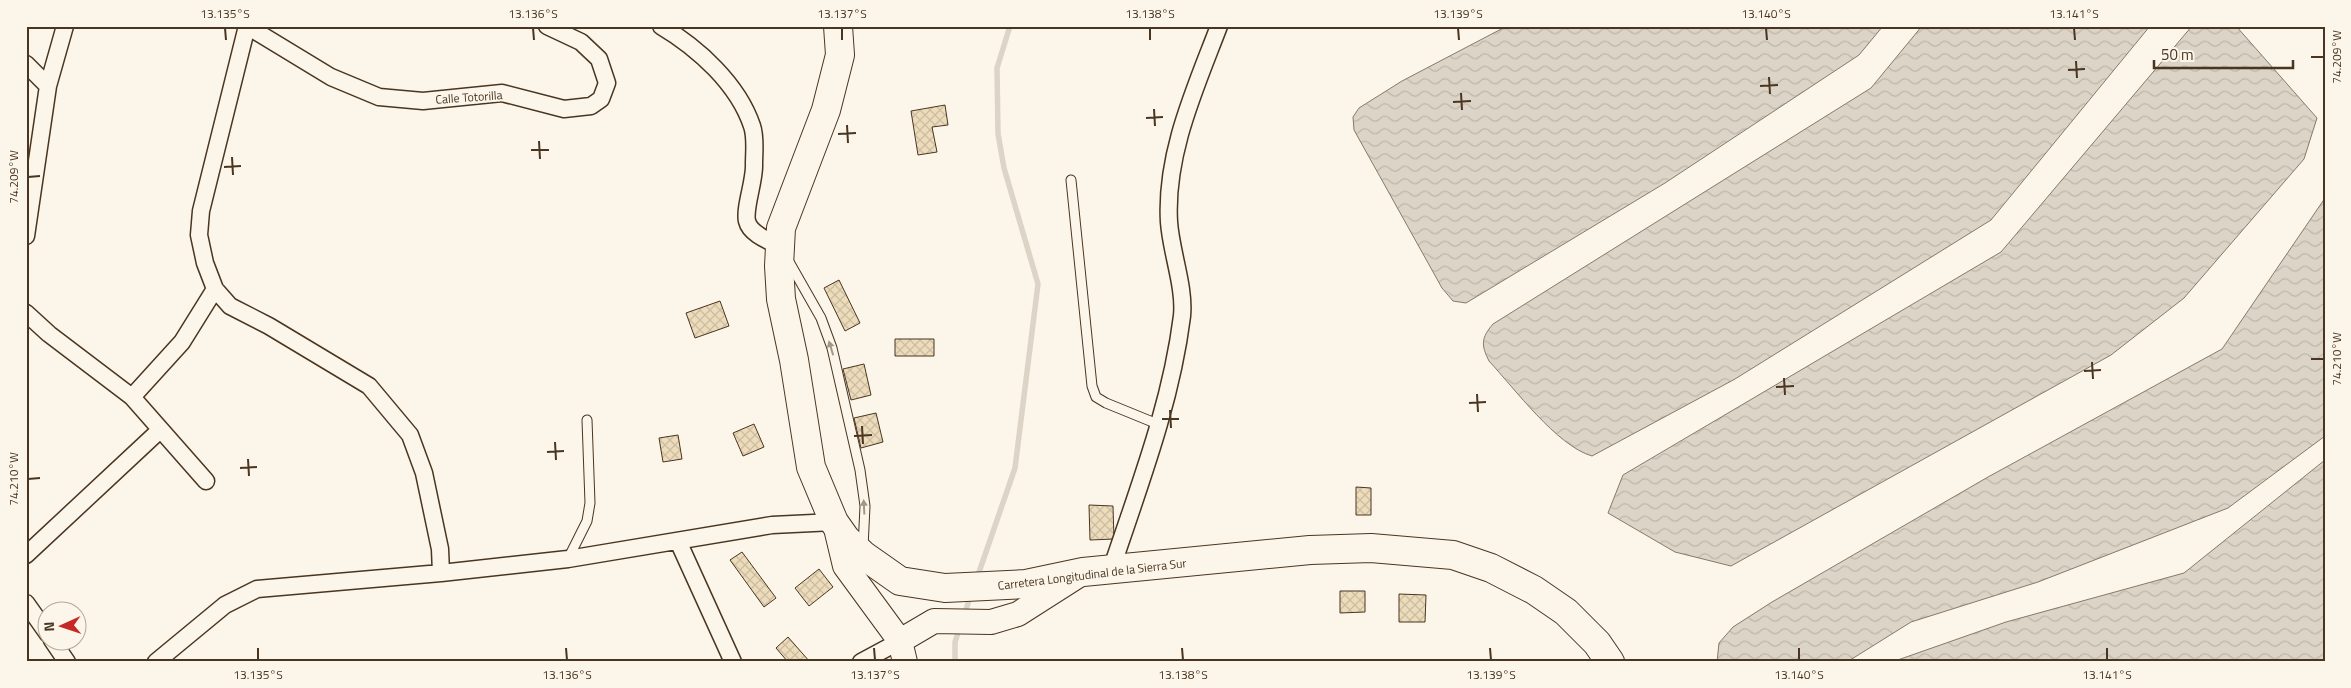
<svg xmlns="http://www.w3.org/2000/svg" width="2351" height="688" font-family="'Titillium Web',sans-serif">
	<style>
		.water { fill: url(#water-waves); stroke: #887966 }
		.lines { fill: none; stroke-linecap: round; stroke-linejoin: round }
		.stream { stroke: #dcd4c6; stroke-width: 5.5 }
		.building { fill: url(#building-cross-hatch); stroke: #4a3520 }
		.lane-casing { stroke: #4a3520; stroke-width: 11 }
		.street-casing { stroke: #4a3520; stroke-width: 19 }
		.secondary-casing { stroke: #4a3520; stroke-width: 26 }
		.highway-casing { stroke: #4a3520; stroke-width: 30 }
		.lane { stroke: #fbf6e9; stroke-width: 9 }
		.street { stroke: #fbf6e9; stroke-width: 16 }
		.secondary { stroke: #fbf6e9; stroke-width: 24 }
		.highway { stroke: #fbf6e9; stroke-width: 28 }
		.oneway { fill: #a29684 }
		.ticks { fill: none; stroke: #4a3520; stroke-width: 2 }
		.labels { text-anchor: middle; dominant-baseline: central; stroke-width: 4; stroke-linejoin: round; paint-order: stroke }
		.street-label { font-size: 12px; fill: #4a3520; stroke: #fbf6e9 }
		.neatline { fill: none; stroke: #4a3520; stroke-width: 2 }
		.ticks-label { font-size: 12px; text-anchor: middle; fill: #4a3520 }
	</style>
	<defs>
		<pattern id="water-waves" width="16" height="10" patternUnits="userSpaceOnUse" patternTransform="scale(1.25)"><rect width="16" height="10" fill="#dcd4c6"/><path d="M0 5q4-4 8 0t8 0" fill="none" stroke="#beb7aa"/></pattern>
		<pattern id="building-cross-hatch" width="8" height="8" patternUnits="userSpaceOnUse" patternTransform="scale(1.25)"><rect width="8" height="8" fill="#ecdcbc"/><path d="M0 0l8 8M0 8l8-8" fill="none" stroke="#ccbda1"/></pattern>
	</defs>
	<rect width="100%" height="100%" fill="#fbf6e9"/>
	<path class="water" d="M1507,26H1883L1859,55L1665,183L1466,303L1453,301L1442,288L1354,130L1353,117L1359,108L1402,81Z
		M1922,26H2150L1991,220L1735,379L1592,456C1557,446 1514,388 1489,361C1481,345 1481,338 1493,324L1871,88Z
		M2192,26H2236L2317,118L2304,159L2184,298L2111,355L1731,566L1675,552L1608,513L1623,475L2001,252Z
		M2325,198V436L2228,508L2038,582L1911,622L1847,662H1717L1719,643L1733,627L1772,602L1988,477L2222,349Z
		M2325,460V662H1892L2006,622L2184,573Z"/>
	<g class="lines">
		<path class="stream" d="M977,578L1015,468L1038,284L1004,168L998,134L997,68L1010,26
			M964,616L971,594
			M955,662V642L960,627"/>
	</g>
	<path class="building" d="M945,105L948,125L932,127L937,152L918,155L911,111Z
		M839,280L860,323L845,331L824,288Z
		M720,301L729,326L695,338L686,313Z
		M895,339H934V356H895Z
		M864,364L871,395L851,400L843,369Z
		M876,413L883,442L861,448L854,418Z
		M754,424L764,447L743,456L733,433Z
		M678,435L682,459L663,462L659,438Z
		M1356,487L1371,488V515H1356Z
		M1089,505L1113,506L1114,539L1090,540Z
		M742,552L776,598L764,607L730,560Z
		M819,569L833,587L809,606L795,588Z
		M1340,591H1365V612L1340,613Z
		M1399,594L1426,595L1425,622H1399Z
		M788,637L810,662H788L776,648Z"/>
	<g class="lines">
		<g class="lane-casing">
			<path id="lane" d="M1071,180L1092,386L1096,397L1106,403L1160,425
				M788,260L821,318L832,348L860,470L865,506L863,548
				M568,559L587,521L590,503L587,420"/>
		</g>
		<g class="street-casing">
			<path id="street" d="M247,26L331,77L379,97L423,101L502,93L564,109L591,106L601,99L607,83L599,59L581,42L547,26
				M661,26C698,48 738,84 752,126C756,137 754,153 754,164C755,180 744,208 747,221C750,234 769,241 779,246
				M26,64L48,86
				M26,236L48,86L65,26
				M26,313L49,334L132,397L182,342L215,289
				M132,397L206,481
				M678,541L733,662
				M26,555L160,430
				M1111,570C1139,486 1171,404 1182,316C1185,287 1171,252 1169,222C1165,154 1195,89 1219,26
				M441,573L568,559L772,525L834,522
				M26,603L48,634
				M52,640L67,662
				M156,662L225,605L257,589L441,573L440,549L424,473L410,435L369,386L269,326L230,306L215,289L205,263L199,235L201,211L247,26
				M861,662L900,641"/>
		</g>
		<g class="secondary-casing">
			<path id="secondary" d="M835,524L845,566L900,641L905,662
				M900,641L934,621L991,622L1018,614L1076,577"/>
		</g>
		<g class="highway-casing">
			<path id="highway" d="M838,26L840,55L826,110L781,228L779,266L781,299L794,360L811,467L834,522L846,539L863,555L900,581L945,588L1026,584L1083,572L1310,550L1371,548L1453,555L1491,568L1534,590L1566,612L1597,643L1610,662"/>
		</g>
		<use href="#lane" class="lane"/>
		<use href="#street" class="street"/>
		<use href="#secondary" class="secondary"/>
		<use href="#highway" class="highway"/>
	</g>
	<defs><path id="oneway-solid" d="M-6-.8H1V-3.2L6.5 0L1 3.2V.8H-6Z" transform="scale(1.25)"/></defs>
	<g class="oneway">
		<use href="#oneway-solid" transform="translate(831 348) rotate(-107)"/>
		<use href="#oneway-solid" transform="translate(864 507) rotate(-93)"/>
	</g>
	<path class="ticks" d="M225,28L226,40M533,28L534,40M842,28V40M1150,28V40M1458,28L1459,40M1766,28L1767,40M2074,28L2075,40M2311,57H2324M2076,61L2077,78M2068,70L2085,69M1769,77L1770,94M1760,86L1778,85M1461,93L1462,110M1453,102L1471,101M1154,109L1155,126M1146,118L1163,117M847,125L848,143M838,134L856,133M539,141L540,159M531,150H549M232,157L233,175M224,167L241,166M28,177L40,176M2311,359H2324M2092,362L2093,379M2084,371L2101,370M1784,378L1785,395M1776,387L1794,386M1477,394L1478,412M1469,403L1486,402M1170,410L1171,428M1162,419H1179M862,426L863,444M854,436L872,435M555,442L556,460M547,452L564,451M248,459L249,476M240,468L257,467M28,479L40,478M258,648V660M566,648L567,660M874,648L875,660M1182,648L1183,660M1490,648L1491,660M1799,648V660M2107,648V660"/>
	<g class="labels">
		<g class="street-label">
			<text transform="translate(469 97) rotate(-4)">Calle Totorilla</text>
			<text transform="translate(1092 574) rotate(-7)">Carretera Longitudinal de la Sierra Sur</text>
		</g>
	</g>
	<rect width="2351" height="688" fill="none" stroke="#fbf6e9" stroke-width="55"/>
	<g transform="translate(62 626) rotate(267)"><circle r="24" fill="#fbf6e9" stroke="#b4a999"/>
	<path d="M0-4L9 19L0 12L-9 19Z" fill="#c62828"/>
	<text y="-8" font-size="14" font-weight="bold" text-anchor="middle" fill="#4a3520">N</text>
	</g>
	<path d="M2154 60v8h139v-8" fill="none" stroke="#4a3520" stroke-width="2.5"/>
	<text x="2161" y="60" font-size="15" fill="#4a3520" stroke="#fbf6e9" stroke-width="4" paint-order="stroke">50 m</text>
	<rect x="28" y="28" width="2296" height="632" class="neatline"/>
	<g class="ticks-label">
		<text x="225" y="18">13.135°S</text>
		<text x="533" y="18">13.136°S</text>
		<text x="842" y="18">13.137°S</text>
		<text x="1150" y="18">13.138°S</text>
		<text x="1458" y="18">13.139°S</text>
		<text x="1766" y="18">13.140°S</text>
		<text x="2074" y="18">13.141°S</text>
		<text transform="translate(2337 57) rotate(-90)" y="4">74.209°W</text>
		<text transform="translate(14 177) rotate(-90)" y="4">74.209°W</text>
		<text transform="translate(2337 359) rotate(-90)" y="4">74.210°W</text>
		<text transform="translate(14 479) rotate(-90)" y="4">74.210°W</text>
		<text x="258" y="679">13.135°S</text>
		<text x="567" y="679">13.136°S</text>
		<text x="875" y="679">13.137°S</text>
		<text x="1183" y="679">13.138°S</text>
		<text x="1491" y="679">13.139°S</text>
		<text x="1799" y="679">13.140°S</text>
		<text x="2107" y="679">13.141°S</text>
	</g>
</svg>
